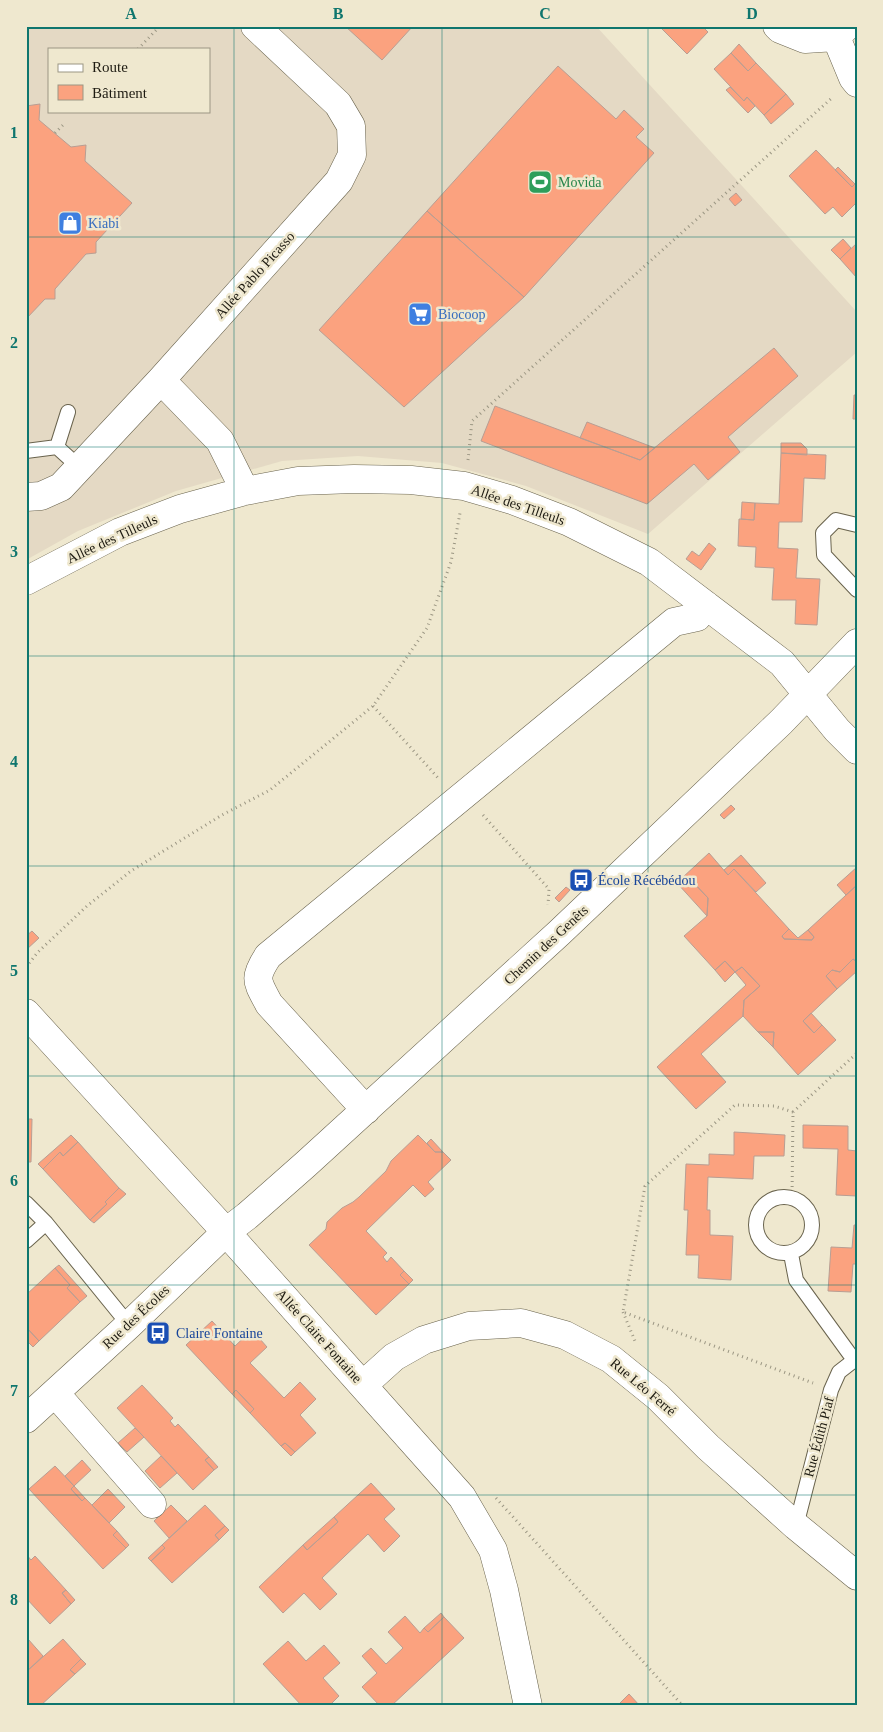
<svg xmlns="http://www.w3.org/2000/svg" width="883" height="1732" font-family="Georgia,serif">
	<style>
		.commercial { fill: #e4d9c4; fill-rule: evenodd }
		.building { fill: #fba27f; stroke: #b89e93 }
		.lines { fill: none; stroke-linecap: round; stroke-linejoin: round }
		.lane-casing { stroke: #69634d; stroke-width: 16 }
		.street-casing { stroke: #69634d; stroke-width: 29 }
		.path { stroke: #9b9683; stroke-width: 3; stroke-dasharray: 1 4; stroke-linecap: butt }
		.lane { stroke: #fff; stroke-width: 14 }
		.street { stroke: #fff; stroke-width: 28 }
		.grid { fill: none; stroke: #0f766e; stroke-width: 1; stroke-opacity: 0.55 }
		.labels { text-anchor: middle; dominant-baseline: central; stroke-width: 5; stroke-linejoin: round; paint-order: stroke }
		.leisure-label { font-size: 14px; fill: #27864d; stroke: #efe8cf; text-anchor: start }
		.shop-label { font-size: 14px; fill: #366cbe; stroke: #efe8cf; text-anchor: start }
		.street-label { font-size: 14px; fill: #1d1a11; stroke: #efe8cf }
		.transit-label { font-size: 14px; fill: #164399; stroke: #efe8cf; text-anchor: start }
		.neatline { fill: none; stroke: #0f766e; stroke-width: 2 }
		.grid-label { font-size: 16px; text-anchor: middle; font-weight: bold; fill: #0f766e }
	</style>
	<rect width="100%" height="100%" fill="#efe8cf"/>
	<path class="commercial" d="M26,26H596L857,312V352L648,534L526,486L442,463L358,456L282,461L176,491L78,531L26,560ZM49,49H209V111H49Z"/>
	<path class="building" d="M345,26H413L382,60Z
		M702,26L708,32L687,54L660,27Z
		M739,44L756,63L748,71L731,53Z
		M731,53L748,71L756,63L786,94L764,115L747,97L744,101L714,69Z
		M558,66L616,119L624,110L644,129L636,137L654,153L524,297L427,211Z
		M730,87L744,101L747,97L755,106L748,113L726,90Z
		M786,94L794,104L771,124L764,115Z
		M40,104L39,120L71,147L86,145L85,161L132,203L96,242V253L86,254L55,289V299H45L26,319V106Z
		M816,150L852,187L855,184L857,186V202L842,217L833,207L825,214L789,176Z
		M838,167L855,184L852,187L835,170Z
		M736,193L742,200L735,206L729,199Z
		M427,211L524,297L404,407L319,330Z
		M843,239L851,248L840,259L831,250Z
		M857,243V278L840,259Z
		M774,348L798,376L728,437L740,452L708,480L694,464L647,504L481,441L495,406L640,460Z
		M854,395H857V419H853Z
		M587,422L655,448L640,460L580,438Z
		M781,443H801L807,449V455L781,453Z
		M781,453L826,455L825,479L804,478L802,522H779L778,548L798,549L796,578L820,579L817,625L795,624L796,600H772L774,568L755,567L756,547L738,546L739,519L754,520L755,503L779,504Z
		M742,502L755,503L754,520L741,519Z
		M709,543L716,549L701,570L686,559L692,551L699,556Z
		M731,805L735,809L724,819L720,815Z
		M709,853L728,875L734,869L789,929L782,936L784,939L812,940L814,937L808,930L857,885V962L853,959L840,972L832,970L826,976L837,989L803,1021L814,1033L822,1025L836,1040L798,1075L773,1047L774,1032H758L743,1016L744,1000L760,986L742,967L735,972L725,961L715,970L684,936L707,916L708,898L692,881L688,886L682,878Z
		M741,855L766,883L756,892L734,869L728,875L724,870Z
		M857,867V885L846,895L837,885Z
		M682,878L688,886L692,881L708,898L707,916L677,883Z
		M566,887L570,890L559,902L555,898Z
		M789,929L798,938L808,930L814,937L812,940L784,939L782,936Z
		M32,931L39,938L26,950V936Z
		M853,959L857,962V971L837,989L826,976L832,970L840,972Z
		M725,961L735,972L725,982L715,970Z
		M742,967L760,986L744,1000L743,1016L701,1054L726,1082L696,1109L657,1067L746,985L735,972Z
		M811,1013L822,1025L814,1033L803,1021Z
		M758,1032H774L773,1047Z
		M26,1119H32L31,1162H26Z
		M803,1125L848,1126V1150L857,1151V1196L836,1195L838,1149L803,1148Z
		M734,1132L785,1135L784,1156H754L753,1179L708,1177L707,1210H710V1235L733,1236L731,1280L698,1278L699,1255H686L688,1210H684L686,1164L709,1165V1154L734,1155Z
		M71,1135L78,1142L63,1156L60,1152L43,1169L38,1164Z
		M418,1135L435,1152H443L451,1160L428,1182L434,1189L425,1197L413,1185L366,1231L387,1253L383,1257L387,1262L391,1257L404,1271L400,1275L409,1284L376,1315L309,1245L326,1229L327,1222L342,1208L353,1202L359,1197L386,1171L391,1161Z
		M431,1139L443,1152H435L427,1143Z
		M78,1142L119,1188L105,1202L107,1204L90,1220L43,1169L60,1152L63,1156Z
		M119,1188L126,1194L94,1223L90,1220L107,1204L105,1202Z
		M854,1225H857V1264H853L851,1292L828,1291L831,1247L852,1248Z
		M59,1265L87,1296L80,1302L67,1288L70,1285L55,1268Z
		M55,1268L70,1285L67,1288L80,1302L39,1341L26,1327V1295Z
		M404,1271L413,1280L409,1284L400,1275Z
		M212,1321L235,1346L252,1330L267,1347L250,1363L284,1398L300,1382L316,1399L300,1415L316,1433L295,1452L285,1443L281,1446L250,1413L254,1409L236,1390L232,1394L186,1345Z
		M26,1327L39,1341L33,1347L26,1340Z
		M142,1385L173,1418L170,1421L175,1427L178,1424L209,1457L205,1460L214,1470L193,1490L117,1408Z
		M236,1390L254,1409L250,1413L232,1394Z
		M135,1428L144,1437L127,1452L118,1443Z
		M285,1443L295,1452L291,1456L281,1446Z
		M161,1456L177,1473L160,1488L145,1471Z
		M209,1457L218,1467L214,1470L205,1460Z
		M82,1460L91,1470L74,1486L65,1476Z
		M55,1466L74,1486L71,1489L82,1501L85,1498L117,1531L113,1535L126,1548L103,1569L29,1489Z
		M371,1483L395,1509L384,1519L400,1536L384,1552L368,1534L322,1578L337,1594L320,1610L304,1593L283,1613L259,1587L303,1545L307,1550L338,1522L334,1517Z
		M74,1486L85,1498L82,1501L71,1489Z
		M108,1489L125,1507L109,1523L92,1505Z
		M171,1505L187,1521L169,1538L154,1521Z
		M205,1505L225,1526L215,1535L219,1540L172,1583L151,1561L165,1548L162,1545Z
		M334,1517L338,1522L307,1550L303,1545Z
		M225,1526L229,1530L219,1540L215,1535Z
		M117,1531L129,1545L126,1548L113,1535Z
		M162,1545L165,1548L151,1561L148,1558Z
		M26,1554L31,1560L35,1556L66,1590L62,1593L71,1604L50,1624L26,1598Z
		M66,1590L75,1600L71,1604L62,1593Z
		M441,1613L444,1617L428,1632L424,1628Z
		M405,1616L420,1633L424,1628L428,1632L444,1617L464,1638L391,1706H380L362,1687L377,1673L362,1656L371,1648L386,1664L403,1648L388,1632Z
		M28,1639L43,1656L26,1672V1640Z
		M63,1639L81,1659L70,1670L75,1674L40,1706H26V1672Z
		M288,1641L306,1661L324,1645L340,1663L323,1678L339,1696L329,1706H302L263,1664Z
		M81,1659L86,1664L75,1674L70,1670Z
		M629,1694L640,1706H617Z"/>
	<g class="lines">
		<g class="lane-casing">
			<path id="lane" d="M57,447L68,412
				M26,451L57,447L79,467
				M857,525L836,520L823,533L824,555L857,590
				M756 1225a28 28 0 1 1 56 0a28 28 0 1 1-56 0Z
				M26,1203L46,1223L129,1325
				M26,1241L46,1223
				M791,1254L796,1280L854,1360
				M796,1526L831,1390L839,1372L857,1358"/>
		</g>
		<g class="street-casing">
			<path id="street" d="M777,26L780,29L805,39L836,37L847,26
				M836,37L853,78L857,83
				M161,380L220,441L245,491
				M26,497L41,496L61,487L161,380L339,181L352,155L351,126L338,104L255,26
				M26,581L120,532L180,509L245,491L298,481L354,479L411,480L464,486L512,500L569,522L649,562L782,663L837,730L857,750
				M26,1013L226,1232L462,1497L493,1550L504,1590L528,1706
				M366,1110L269,1004C257,981 253,979 268,956L674,622L697,617L706,605
				M363,1385L394,1357L424,1340L469,1326L521,1323L565,1335L611,1359L658,1397L708,1447L796,1526L857,1576
				M55,1393L152,1504
				M26,1419L129,1325L226,1232L247,1216L306,1164L559,933L781,722L857,643"/>
		</g>
		<path class="path" d="M138,49L160,26
			M55,133L64,124
			M468,460L472,421L833,97
			M373,706L440,780
			M483,815L549,889L548,905
			M26,967L38,952L87,906L131,871L222,815L270,790L373,706L427,628L451,562L460,513
			M793,1112L774,1106L735,1105L645,1186L623,1312L813,1383
			M792,1197L793,1112L857,1053
			M623,1312L635,1341
			M496,1498L683,1706"/>
		<use href="#lane" class="lane"/>
		<use href="#street" class="street"/>
	</g>
	<path class="grid" d="M234,26V1706M442,26V1706M648,26V1706M26,237H857M26,447H857M26,656H857M26,866H857M26,1076H857M26,1285H857M26,1495H857"/>
	<defs>
		<g id="stadium-square" transform="scale(1.25)"><rect x="-9" y="-9" width="18" height="18" rx="4" fill="#2e9e5b" stroke="#efe8cf"/><path d="M0-5a6.5 5 0 1 0 0 10a6.5 5 0 1 0 0-10ZM-3.5-1.8h7v3.6h-7Z" fill="#fff"/></g>
		<g id="shop-square" transform="scale(1.25)"><rect x="-9" y="-9" width="18" height="18" rx="4" fill="#3f7fe0" stroke="#efe8cf"/><path d="M-5-2.5h2.3a2.7 3.5 0 0 1 5.4 0H5L5.5 6h-11ZM-1.5-2.5h3a1.5 2.3 0 0 0-3 0Z" fill="#fff"/></g>
		<g id="supermarket-square" transform="scale(1.25)"><rect x="-9" y="-9" width="18" height="18" rx="4" fill="#3f7fe0" stroke="#efe8cf"/><path d="M-6-5.5h2.5l.6 2H6L4.5 2H-2.5L-4.4-4H-6ZM-1.5 3.2a1.3 1.3 0 1 0 .1 0ZM3 3.2a1.3 1.3 0 1 0 .1 0Z" fill="#fff"/></g>
		<g id="bus-square" transform="scale(1.25)"><rect x="-9" y="-9" width="18" height="18" rx="4" fill="#1a4fb4" stroke="#efe8cf"/><path d="M-5-6H5V4H4V6H2V4H-2V6H-4V4H-5ZM-3.5-4V0h7V-4ZM-3.5 1.2v1.5H-2V1.2ZM2 1.2v1.5H3.5V1.2Z" fill="#fff"/></g>
	</defs>
	<g fill-rule="evenodd">
		<use href="#stadium-square" x="540" y="182"/>
		<use href="#shop-square" x="70" y="223"/>
		<use href="#supermarket-square" x="420" y="314"/>
		<use href="#bus-square" x="581" y="880"/>
		<use href="#bus-square" x="158" y="1333"/>
	</g>
	<g class="labels">
		<g class="leisure-label">
			<text x="558" y="182">Movida</text>
		</g>
		<g class="shop-label">
			<text x="88" y="223">Kiabi</text>
			<text x="438" y="314">Biocoop</text>
		</g>
		<g class="street-label">
			<text transform="translate(255 275) rotate(-48)">Allée Pablo Picasso</text>
			<text transform="translate(518 505) rotate(19)">Allée des Tilleuls</text>
			<text transform="translate(112 539) rotate(-25)">Allée des Tilleuls</text>
			<text transform="translate(546 945) rotate(-43)">Chemin des Genêts</text>
			<text transform="translate(136 1317) rotate(-43)">Rue des Écoles</text>
			<text transform="translate(319 1336) rotate(48)">Allée Claire Fontaine</text>
			<text transform="translate(643 1387) rotate(40)">Rue Léo Ferré</text>
			<text transform="translate(819 1437) rotate(-75)">Rue Édith Piaf</text>
		</g>
		<g class="transit-label">
			<text x="598" y="880">École Récébédou</text>
			<text x="176" y="1333">Claire Fontaine</text>
		</g>
	</g>
	<rect width="883" height="1732" fill="none" stroke="#efe8cf" stroke-width="55"/>
	<rect x="48" y="48" width="162" height="65" fill="#efe8cf" stroke="#9b9683"/>
	<rect x="58" y="64" width="25" height="8" fill="#ffffff" stroke="#9b9683"/>
	<text x="92" y="72" font-size="15" fill="#1d1a11">Route</text>
	<rect x="58" y="85" width="25" height="15" fill="#fba27f" stroke="#9b9683"/>
	<text x="92" y="98" font-size="15" fill="#1d1a11">Bâtiment</text>
	<rect x="28" y="28" width="828" height="1676" class="neatline"/>
	<g class="grid-label">
		<text x="131" y="19">A</text>
		<text x="338" y="19">B</text>
		<text x="545" y="19">C</text>
		<text x="752" y="19">D</text>
		<text x="14" y="138">1</text>
		<text x="14" y="348">2</text>
		<text x="14" y="557">3</text>
		<text x="14" y="767">4</text>
		<text x="14" y="976">5</text>
		<text x="14" y="1186">6</text>
		<text x="14" y="1396">7</text>
		<text x="14" y="1605">8</text>
	</g>
</svg>
